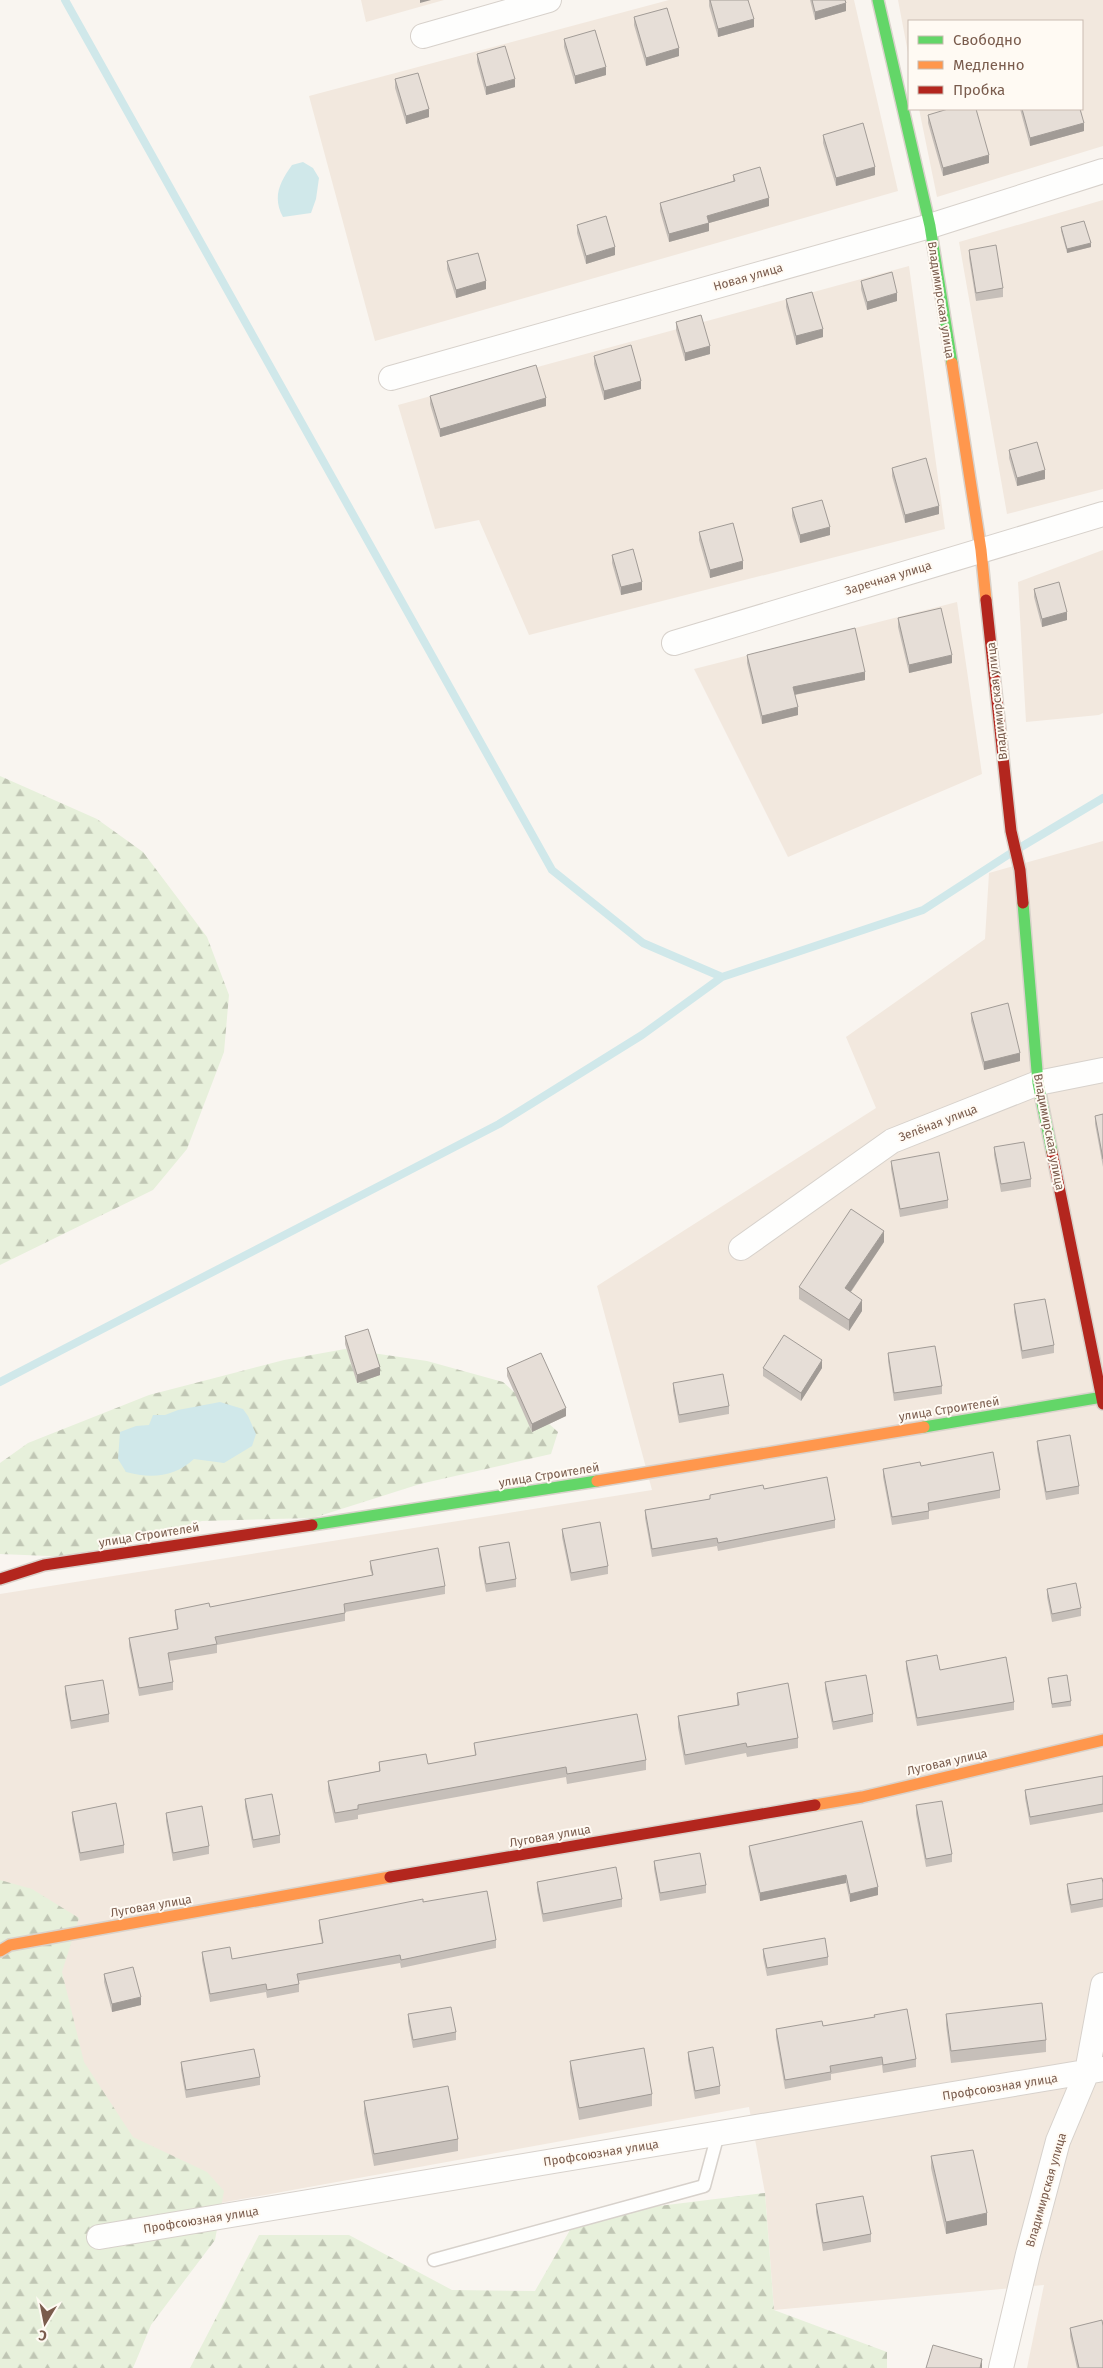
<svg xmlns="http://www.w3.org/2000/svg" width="1103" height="2368" font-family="'Fira Sans',sans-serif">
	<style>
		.residential { fill: #f2e8de }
		.forest { fill: url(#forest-firs) }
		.water { fill: #d0e8ea }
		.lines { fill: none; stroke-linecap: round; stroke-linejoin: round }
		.stream { stroke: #d0e8ea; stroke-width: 8 }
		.lane-casing { stroke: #d7d1cb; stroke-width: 15 }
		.street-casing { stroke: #d7d1cb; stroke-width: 26 }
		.fast-casing { stroke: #d9d2cb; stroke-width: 14 }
		.slow-casing { stroke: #d9d2cb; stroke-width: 14 }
		.jam-casing { stroke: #d9d2cb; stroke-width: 14 }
		.lane { stroke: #fefefd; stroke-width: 12 }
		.street { stroke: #fefefd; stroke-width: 24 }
		.fast { stroke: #63d668; stroke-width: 11 }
		.slow { stroke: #ff974d; stroke-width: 11 }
		.jam { stroke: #b3261e; stroke-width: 11 }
		.wall { fill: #c6bfb9 }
		.shaded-wall { fill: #a19b96 }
		.building { fill: #e6ded7; stroke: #a19b96 }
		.labels { text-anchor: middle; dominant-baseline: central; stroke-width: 4; stroke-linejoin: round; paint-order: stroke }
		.street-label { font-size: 12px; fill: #7a5c4d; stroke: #fffaf3 }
	</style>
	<defs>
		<pattern id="forest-firs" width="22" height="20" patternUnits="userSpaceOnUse" patternTransform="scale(1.25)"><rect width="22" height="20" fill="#e7f0db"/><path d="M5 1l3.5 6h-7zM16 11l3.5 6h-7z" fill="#c0c6b4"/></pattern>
	</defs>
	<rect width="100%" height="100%" fill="#f9f5f0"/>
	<path class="residential" d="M361,0H444L366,22Z
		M669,0H854L898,191L375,341L309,96Z
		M898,0H1103V146L937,197L919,109H1082V21H909V58Z
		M1103,200V489L1007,514L959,242Z
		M909,266L945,529L529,635L479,520L435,529L398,405Z
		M1103,550V713L1099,715L1026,722L1018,582Z
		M957,602L982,774L788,857L694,669Z
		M1103,841V2368H1027L1044,2285L774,2310L765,2193L749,2107L6,2242L0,2218V1594L652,1490L597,1286L876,1108L846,1037L985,939L989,873Z"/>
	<path class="forest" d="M0,776L97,819L143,852L207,937L229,995L224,1052L187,1149L153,1190L0,1265Z
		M345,1349L427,1361L503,1382L558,1432L551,1454L420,1484L313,1518L202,1521L73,1557L0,1554V1463L28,1443L149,1395L284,1360Z
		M0,1880L32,1889L79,1918L62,1972L84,2062L133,2137L207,2172L224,2191L215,2240L151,2325L133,2368H0Z
		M765,2193L774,2310L887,2352V2368H190L259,2235H349L452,2290L535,2291L578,2216Z"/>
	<path class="water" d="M303,162L313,168L319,178L316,199L311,213L283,217C272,197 280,182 292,165Z
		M220,1402L243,1409L248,1416L256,1434L252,1446L224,1463L194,1459C175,1477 151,1479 126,1472L118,1459L120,1432L136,1426L149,1425L153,1415H165L178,1410Z"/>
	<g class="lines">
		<path class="stream" d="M65,0L552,870L643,943L722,977
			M1021,847L1103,798
			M0,1382L499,1124L642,1035L722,977L923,910L1011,853"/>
		<g class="lane-casing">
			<path id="lane" d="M434,2260L704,2186L718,2134"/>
		</g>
		<g class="street-casing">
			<path id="street" d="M423,36L549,0
				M391,378L930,226L1103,171
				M674,643L1103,514
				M741,1248L892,1141L1038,1083L1103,1070
				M99,2237L1103,2069
				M1001,2368L1028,2254L1058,2141L1087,2072L1103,1985"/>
		</g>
		<g class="fast-casing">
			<path id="fast" d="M878,0L930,226L952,363
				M1023,903L1038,1083L1052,1152
				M924,1427L1103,1397
				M312,1525L597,1481"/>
		</g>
		<g class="slow-casing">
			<path id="slow" d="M952,363L981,550L986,600
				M597,1481L924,1427
				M815,1805L862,1797L1103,1740
				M0,1951L10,1945L390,1877"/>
		</g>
		<g class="jam-casing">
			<path id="jam" d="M986,600L1011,831L1020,870L1023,903
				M1052,1152L1103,1404
				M0,1579L44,1565L312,1525
				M390,1877L815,1805"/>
		</g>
		<use href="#lane" class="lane"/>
		<use href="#street" class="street"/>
		<use href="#fast" class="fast"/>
		<use href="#slow" class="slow"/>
		<use href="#jam" class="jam"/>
	</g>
	<path class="wall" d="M709,0H748L754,27L718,37L709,6Z
		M810,0H845L846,11L815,20Z
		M634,17L679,56L646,66L634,25Z
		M564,39L606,75L575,84L564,47Z
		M477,54L515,87L486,95L477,62Z
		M395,79L429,117L406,124L395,88Z
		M1020,109H1080L1084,131L1030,146Z
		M928,115L989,163L943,176L928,123Z
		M823,135L875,175L836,186L823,143Z
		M733,175L769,206L709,223V231L669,242L660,211V203L733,181Z
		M577,225L615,255L586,264L577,233Z
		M1061,227L1091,247L1067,253L1061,231Z
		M969,250L1003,288V297L976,301L969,258Z
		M447,261L486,289L456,298L447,269Z
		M861,281L897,301L867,310L861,289Z
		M786,299L823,337L796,345L786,307Z
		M676,322L710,354L685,361L676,330Z
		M594,356L641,389L604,400L594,364Z
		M430,396L546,406L440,437L430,404Z
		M1009,450L1045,479L1017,486L1009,458Z
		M892,468L939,514L905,523L892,476Z
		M792,508L830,535L800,543L792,516Z
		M699,532L743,569L710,578L699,540Z
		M612,555L642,590L621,595L612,563Z
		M1034,589L1067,620L1042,627L1034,597Z
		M898,618L952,663L909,673L898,627Z
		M747,655L865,680L795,695L798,715L762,724L747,663Z
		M971,1013L1020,1061L984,1070L971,1021Z
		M1103,1114V1167L1095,1124V1116Z
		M994,1147L1031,1179V1187L1001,1192L994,1155Z
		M891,1161L948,1200V1208L900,1217L891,1169Z
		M884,1242L851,1292L862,1311L849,1331L799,1299V1287Z
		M1014,1304L1054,1345V1353L1022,1359L1014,1312Z
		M345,1336L380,1375L357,1383L345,1344Z
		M888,1353L942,1386V1394L894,1401L888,1361Z
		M507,1368L566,1416L532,1432L507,1376Z
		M763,1368H822L801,1401L763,1376Z
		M673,1383L729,1406V1414L679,1423L673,1391Z
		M1037,1441L1079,1486V1494L1046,1500L1037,1449Z
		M921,1466L1000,1490V1498L929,1511V1519L892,1525L883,1477V1469Z
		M764,1489L835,1520V1528L718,1551L717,1546L652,1557L645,1518V1510L710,1499V1495Z
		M562,1529L608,1566V1574L571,1581L562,1537Z
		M479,1547L516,1579V1587L486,1592L479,1555Z
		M370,1561L445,1586V1594L345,1612V1621L217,1645V1653L169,1661L173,1682V1690L139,1696L129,1646V1638L177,1629L175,1618V1610L210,1607L372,1575L370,1569Z
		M1047,1589L1081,1608V1616L1052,1622L1047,1597Z
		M906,1661L940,1670L1014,1702V1710L917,1726L906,1669Z
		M1048,1678L1071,1701V1706L1052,1708Z
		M825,1682L873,1714V1722L833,1730L825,1690Z
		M65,1686L109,1714V1722L71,1729L65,1694Z
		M737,1693L798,1738V1748L747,1757L746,1753L685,1765L678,1727V1716L737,1705Z
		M474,1743L646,1760V1770L567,1784L566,1777L358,1815V1819L335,1823L328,1791V1781L379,1771V1762L428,1764L475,1756Z
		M1103,1776V1812L1030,1825L1025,1798V1790Z
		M245,1799L280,1835V1843L253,1848L245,1807Z
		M916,1805L952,1854V1862L926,1867L916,1814Z
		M72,1812L124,1845V1853L80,1861L72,1820Z
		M166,1813L209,1846V1854L173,1861L166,1821Z
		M862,1821L878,1895L850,1902L846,1883L760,1901L749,1854V1846Z
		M654,1861L706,1885V1893L660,1901L654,1869Z
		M537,1882L622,1899V1907L543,1922L537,1890Z
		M1103,1883V1907L1071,1913L1067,1892V1884Z
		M423,1902L496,1940V1948L401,1968L400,1963L299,1981V1992L267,1998L266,1992L210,2002L202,1960V1952L232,1959L322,1943L319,1928V1920Z
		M763,1949L828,1957V1965L767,1976L763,1957Z
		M104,1974L141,2005L112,2012L104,1982Z
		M408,2014L456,2032V2040L413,2048L408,2022Z
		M946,2014L1046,2040V2052L951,2063L946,2025Z
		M823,2026L916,2059V2067L883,2073L882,2065L831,2074V2080L785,2089L776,2037V2029Z
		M688,2052L720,2086V2094L695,2099L688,2060Z
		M570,2061L652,2094V2106L579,2120L570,2073Z
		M181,2062L260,2077V2085L186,2098L181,2070Z
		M364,2101L458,2139V2151L374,2166L364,2113Z
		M931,2156L987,2225L946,2234L931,2168Z
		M816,2204L871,2234V2242L823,2251L816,2212Z
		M1070,2328L1103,2368H1077L1070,2336Z"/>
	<path class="shaded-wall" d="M420,0H431L420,3Z
		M846,3V11L815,20V12Z
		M754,19V27L718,37V29Z
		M679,48V56L646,66V58Z
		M606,67V75L575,84V76Z
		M515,79V87L486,95V87Z
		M429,109V117L406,124V116Z
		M1084,123V131L1030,146V138Z
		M989,155V163L943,176V168Z
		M875,167V175L836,186V178Z
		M769,198V206L709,223V231L669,242V234L707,216Z
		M1091,243V247L1067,253V249Z
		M615,247V255L586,264V256Z
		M486,281V289L456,298V290Z
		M897,293V301L867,310V302Z
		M823,329V337L796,345V336Z
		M710,346V354L685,361V353Z
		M641,381V389L604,400V391Z
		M546,398V406L440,437V429Z
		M1045,470V479L1017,486V478Z
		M939,506V514L905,523V515Z
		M830,527V535L800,543V535Z
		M743,561V569L710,578V570Z
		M642,582V590L621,595V587Z
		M1067,612V620L1042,627V619Z
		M952,655V663L909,673V665Z
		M865,672V680L793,695V687Z
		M798,707V715L762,724V716Z
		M1020,1053V1061L984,1070V1062Z
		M884,1231V1242L845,1300V1288Z
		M862,1300V1311L849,1331V1320Z
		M822,1360V1368L801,1401V1393Z
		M380,1367V1375L357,1383V1375Z
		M566,1408V1416L532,1432V1424Z
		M846,1875V1883L760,1901V1893Z
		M878,1887V1895L850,1902V1894Z
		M141,1997V2005L112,2012V2004Z
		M987,2213V2225L946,2234V2222Z
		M982,2359V2368H980Z"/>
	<path class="building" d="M710,0H748L754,19L718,29Z
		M812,0H845L846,3L815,12Z
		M667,8L679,48L646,58L634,17Z
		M595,30L606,67L575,76L564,39Z
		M505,46L515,79L486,87L477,54Z
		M418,73L429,109L406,116L395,79Z
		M948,109H976L989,155L943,168L928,115Z
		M1022,109H1080L1084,123L1030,138Z
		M863,123L875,167L836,178L823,135Z
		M760,167L769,198L707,216L709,223L669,234L660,203L735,181L733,175Z
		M606,216L615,247L586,256L577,225Z
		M1084,221L1091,243L1067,249L1061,227Z
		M996,245L1003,288L976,293L969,250Z
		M478,253L486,281L456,290L447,261Z
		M892,272L897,293L867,302L861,281Z
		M812,292L823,329L796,336L786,299Z
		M701,315L710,346L685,353L676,322Z
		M631,345L641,381L604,391L594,356Z
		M536,365L546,398L440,429L430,396Z
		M1037,442L1045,470L1017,478L1009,450Z
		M926,458L939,506L905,515L892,468Z
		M822,500L830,527L800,535L792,508Z
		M733,523L743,561L710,570L699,532Z
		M633,549L642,582L621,587L612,555Z
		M1059,582L1067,612L1042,619L1034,589Z
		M941,608L952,655L909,665L898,618Z
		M855,628L865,672L793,687L798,707L762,716L747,655Z
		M1008,1003L1020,1053L984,1062L971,1013Z
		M1103,1114V1159L1095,1116Z
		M1024,1142L1031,1179L1001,1184L994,1147Z
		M939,1152L948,1200L900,1209L891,1161Z
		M851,1209L884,1231L845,1288L862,1300L849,1320L799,1287Z
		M1045,1299L1054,1345L1022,1351L1014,1304Z
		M368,1329L380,1367L357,1375L345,1336Z
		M784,1335L822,1360L801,1393L763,1368Z
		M935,1346L942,1386L894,1393L888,1353Z
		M541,1353L566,1408L532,1424L507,1368Z
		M723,1374L729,1406L679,1415L673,1383Z
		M1070,1435L1079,1486L1046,1492L1037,1441Z
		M993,1452L1000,1490L928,1503L929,1511L892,1517L883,1469L920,1462L921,1466Z
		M827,1477L835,1520L718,1543L717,1538L652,1549L645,1510L710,1499V1495L763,1485L764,1489Z
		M600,1522L608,1566L571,1573L562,1529Z
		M509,1542L516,1579L486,1584L479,1547Z
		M438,1548L445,1586L344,1604L345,1613L215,1637L217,1644L168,1653L173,1682L139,1688L129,1638L178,1629L175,1610L209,1603L210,1607L373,1575L370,1561Z
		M1076,1583L1081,1608L1052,1614L1047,1589Z
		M937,1655L940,1670L1006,1657L1014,1702L917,1718L906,1661Z
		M866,1675L873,1714L833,1722L825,1682Z
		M1067,1675L1071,1701L1052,1704L1048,1678Z
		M103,1680L109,1714L71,1721L65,1686Z
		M788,1683L798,1738L747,1747L746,1743L685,1755L678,1716L739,1705L737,1693Z
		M637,1714L646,1760L567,1774L566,1767L358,1805V1809L335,1813L328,1781L380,1771L379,1762L426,1754L428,1764L476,1755L474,1743Z
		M1103,1776V1804L1030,1817L1025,1790Z
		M272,1794L280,1835L253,1840L245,1799Z
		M942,1801L952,1854L926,1859L916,1805Z
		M116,1803L124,1845L80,1853L72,1812Z
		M202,1806L209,1846L173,1853L166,1813Z
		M862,1821L878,1887L850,1894L846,1875L760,1893L749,1846Z
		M700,1853L706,1885L660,1893L654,1861Z
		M616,1867L622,1899L543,1914L537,1882Z
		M1102,1878L1103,1883V1899L1071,1905L1067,1884Z
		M487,1891L496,1940L401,1960L400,1955L297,1974L299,1984L267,1990L266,1984L210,1994L202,1952L230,1947L232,1959L323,1943L319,1920L423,1899V1902Z
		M825,1938L828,1957L767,1968L763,1949Z
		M133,1967L141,1997L112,2004L104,1974Z
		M1042,2003L1046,2040L951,2051L946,2014Z
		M451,2007L456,2032L413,2040L408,2014Z
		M907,2009L916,2059L883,2065L882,2057L830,2066L831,2072L785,2080L776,2029L822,2021L823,2026L875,2017L874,2015Z
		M713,2047L720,2086L695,2091L688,2052Z
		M644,2048L652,2094L579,2108L570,2061Z
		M254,2049L260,2077L186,2090L181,2062Z
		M448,2086L458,2139L374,2154L364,2101Z
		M973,2150L987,2213L946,2222L931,2156Z
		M863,2196L871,2234L823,2243L816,2204Z
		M1102,2320L1103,2326V2368H1079L1070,2328Z
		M933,2345L982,2359L980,2368H926Z"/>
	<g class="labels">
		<g class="street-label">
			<text transform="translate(748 277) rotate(-16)">Новая улица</text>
			<text transform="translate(941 300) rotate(81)">Владимирская улица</text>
			<text transform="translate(888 578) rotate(-17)">Заречная улица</text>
			<text transform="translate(997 701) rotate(-96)">Владимирская улица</text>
			<text transform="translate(938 1123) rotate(-21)">Зелёная улица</text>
			<text transform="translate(1049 1132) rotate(79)">Владимирская улица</text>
			<text transform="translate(949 1409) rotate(-9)">улица Строителей</text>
			<text transform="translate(549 1475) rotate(-9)">улица Строителей</text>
			<text transform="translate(149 1535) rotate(-9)">улица Строителей</text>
			<text transform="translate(947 1762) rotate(-13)">Луговая улица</text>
			<text transform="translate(550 1836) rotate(-10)">Луговая улица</text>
			<text transform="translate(151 1906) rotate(-10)">Луговая улица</text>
			<text transform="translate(1000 2087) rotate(-9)">Профсоюзная улица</text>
			<text transform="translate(601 2153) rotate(-9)">Профсоюзная улица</text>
			<text transform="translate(1046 2190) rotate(-74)">Владимирская улица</text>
			<text transform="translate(201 2220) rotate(-9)">Профсоюзная улица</text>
		</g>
	</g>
	<rect x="908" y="20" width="175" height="90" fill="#fffaf3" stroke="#cabbb1"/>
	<rect x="918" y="36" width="25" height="8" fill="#63d668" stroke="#cabbb1"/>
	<text x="953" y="45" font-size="15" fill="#7a5c4d">Свободно</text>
	<rect x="918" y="61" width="25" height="8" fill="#ff974d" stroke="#cabbb1"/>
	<text x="953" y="70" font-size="15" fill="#7a5c4d">Медленно</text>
	<rect x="918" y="86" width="25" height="8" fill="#b3261e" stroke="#cabbb1"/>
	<text x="953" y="95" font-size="15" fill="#7a5c4d">Пробка</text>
	<g transform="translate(45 2323) rotate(190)" stroke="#fffaf3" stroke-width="4" paint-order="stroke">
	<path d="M0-4L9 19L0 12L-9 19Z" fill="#7a5c4d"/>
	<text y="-8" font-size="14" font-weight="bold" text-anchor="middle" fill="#7a5c4d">С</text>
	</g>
</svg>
